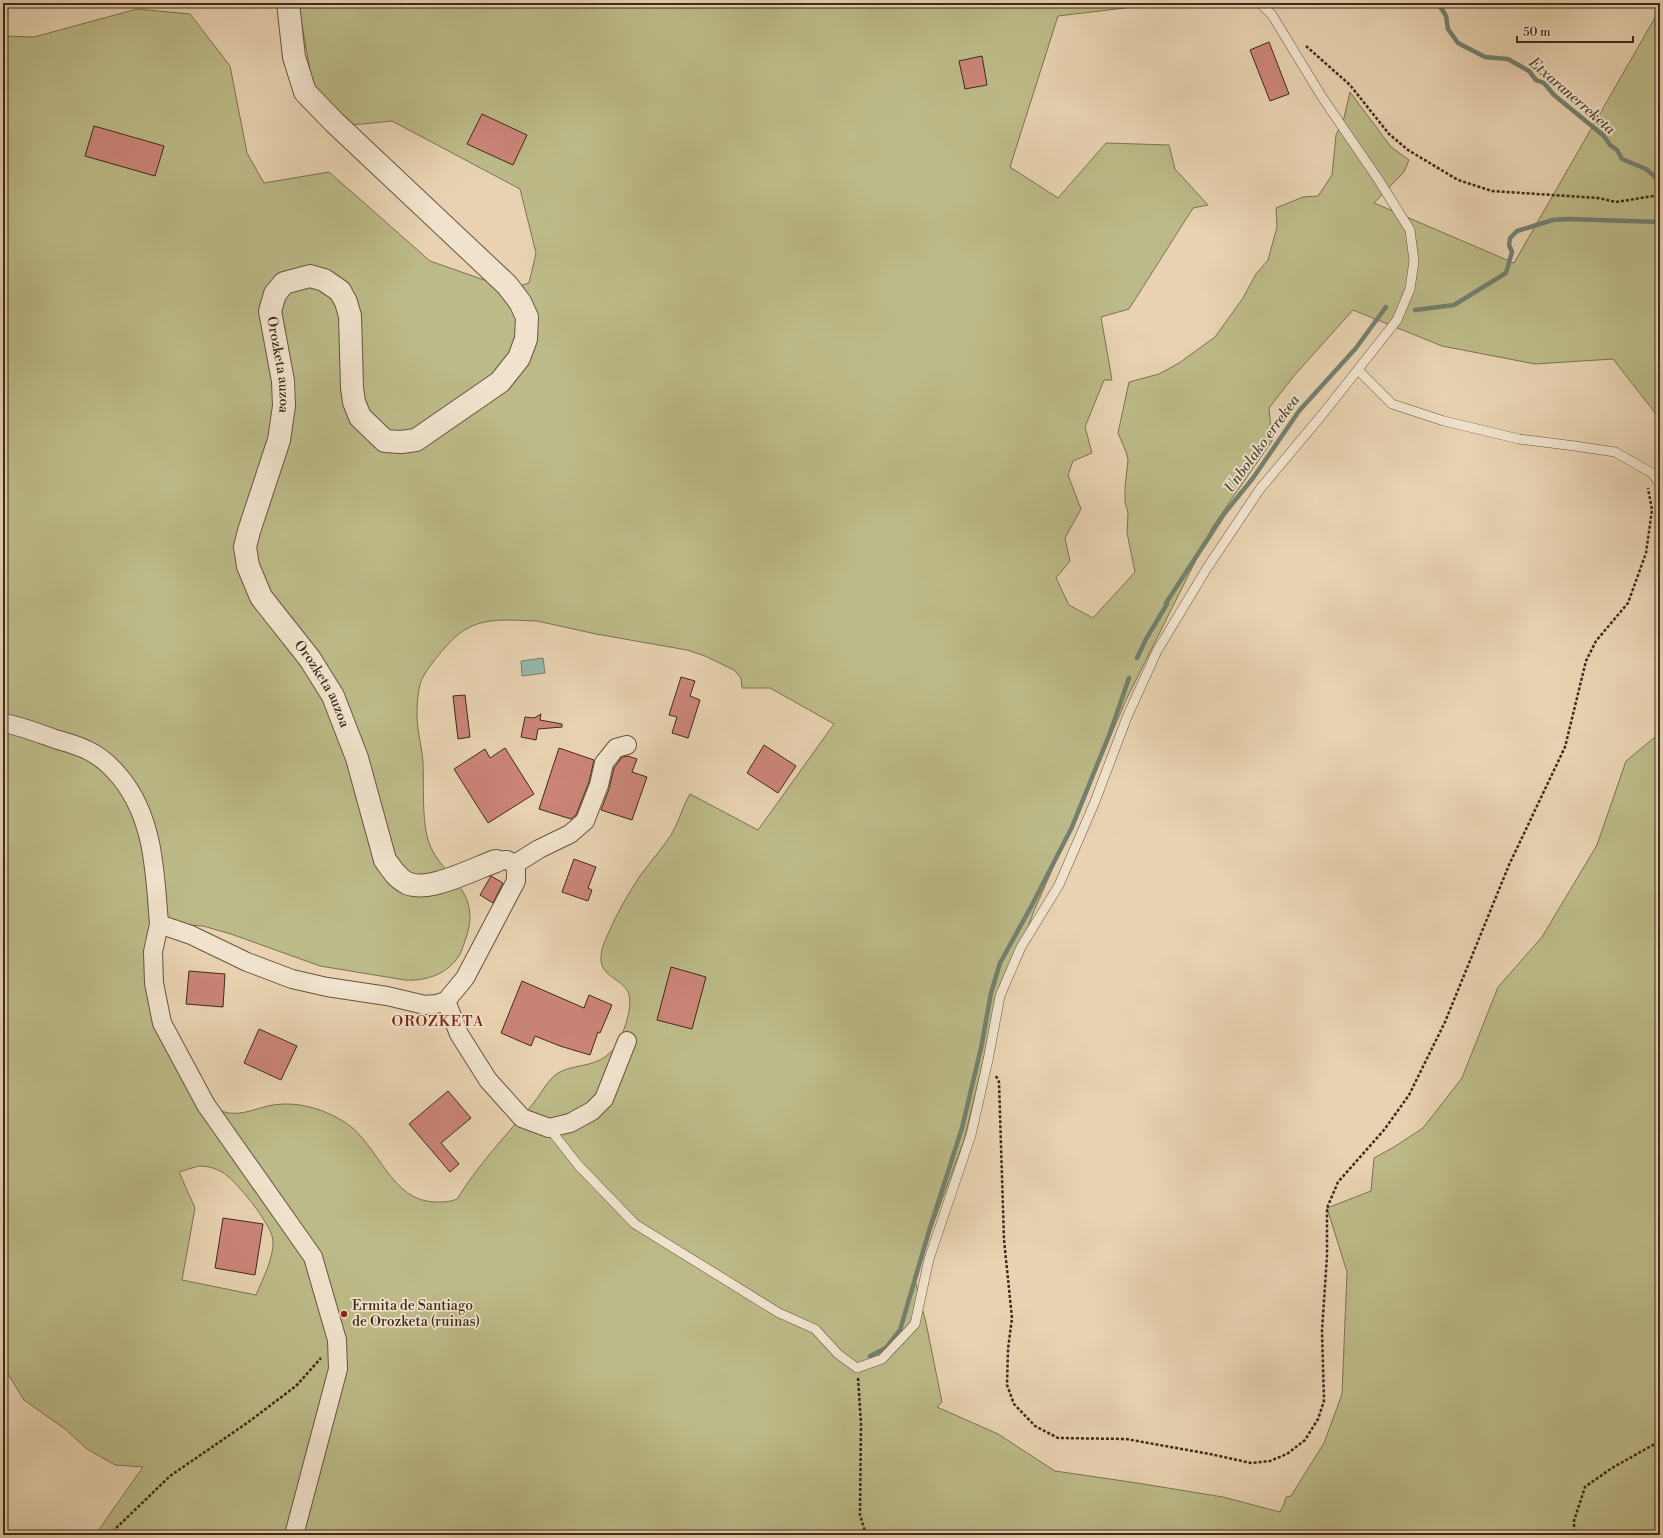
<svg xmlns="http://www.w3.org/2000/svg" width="1663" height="1538" font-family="'Libre Bodoni',serif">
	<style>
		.green { fill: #bcba88; stroke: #7d7250; fill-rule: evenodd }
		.water { fill: #97b8a9; stroke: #73806f }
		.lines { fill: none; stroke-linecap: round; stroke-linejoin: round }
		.stream { stroke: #73806f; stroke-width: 4.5 }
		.building { fill: #cb8578; stroke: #3e2b18 }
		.service-casing { stroke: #68553e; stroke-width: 10 }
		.minor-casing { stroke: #68553e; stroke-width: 20 }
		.tertiary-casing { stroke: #68553e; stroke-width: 24 }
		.path { stroke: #3e2b18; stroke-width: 2.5; stroke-dasharray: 3 2; stroke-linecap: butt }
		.service { stroke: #f0e2cc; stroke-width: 9 }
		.minor { stroke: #f0e2cc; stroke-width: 18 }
		.tertiary { stroke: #f0e2cc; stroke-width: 22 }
		.poi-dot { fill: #8f2418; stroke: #f0e2cc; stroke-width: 1.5 }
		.labels { text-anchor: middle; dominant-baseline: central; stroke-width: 3.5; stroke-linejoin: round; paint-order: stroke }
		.street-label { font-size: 14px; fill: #3e2b18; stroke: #f0e2cc }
		.poi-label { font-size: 14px; fill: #3e2b18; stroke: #f0e2cc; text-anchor: start }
		.water-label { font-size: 15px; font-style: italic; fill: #504735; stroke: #f0e2cc }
		.neighbourhood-label { font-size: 15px; letter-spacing: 1px; fill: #7a1f14; stroke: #f0e2cc }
	</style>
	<rect width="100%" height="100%" fill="#e8d2b1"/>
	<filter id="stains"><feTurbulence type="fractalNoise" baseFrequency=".005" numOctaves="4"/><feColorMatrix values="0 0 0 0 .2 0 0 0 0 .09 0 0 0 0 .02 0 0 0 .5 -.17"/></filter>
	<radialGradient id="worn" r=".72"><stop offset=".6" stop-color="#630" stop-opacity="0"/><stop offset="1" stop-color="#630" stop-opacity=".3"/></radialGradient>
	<path class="green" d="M298,3H1134L1125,8L1058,16L1010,167L1058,198L1106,143L1169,145L1175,169L1208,205L1193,208L1129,309L1101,317L1112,380H1104L1085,427L1092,453L1073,461L1068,475L1081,509L1065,538L1070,561L1056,578L1069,605L1093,618L1135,572L1127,533L1128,513L1125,502V487L1128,460L1126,452L1118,433L1129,382L1159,374L1179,363L1215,337L1243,298L1256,274L1268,260L1277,227L1276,208L1303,197L1318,196L1332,175L1336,135L1344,118L1350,92L1391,147L1409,160L1404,172L1374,203L1514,263L1660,9V419L1613,359L1535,364L1442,346L1353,310L1293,377L1269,408L1272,441L1213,526L1127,698L1034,911L993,1021L964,1140L914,1276L926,1323L942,1402L937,1407L998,1434L1055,1471L1137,1483L1223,1497L1280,1512L1284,1504L1286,1497L1291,1496L1324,1443L1342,1394L1347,1272L1327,1208L1371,1191L1374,1158L1394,1147L1423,1128L1462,1078L1498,987L1542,937L1597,845L1626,761L1660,733V1535H95L143,1467L115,1465L87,1449L65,1429L24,1400L3,1366V183L6,179L3,172V36L34,37L137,9L190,14L230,66L247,153L264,183L329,172L430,261L510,289L529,283L536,253L520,189L392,121L343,126L314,93ZM509,620L537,621L596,634L687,650L705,656L734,670L741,678L742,688H770L834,724L758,830L690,794C682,807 679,822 671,835C661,850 650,862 640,876C628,894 617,913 609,932C605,940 601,949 601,958C600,976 621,978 628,992C634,1004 624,1033 617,1044C599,1073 569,1060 552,1078C544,1086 540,1096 532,1105C506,1135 478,1165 457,1199C450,1202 443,1202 436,1202C391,1202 379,1145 346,1123C323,1108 294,1100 268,1106C252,1110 237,1117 221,1111L171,1033L158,959L154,922L203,926L231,934L320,966L405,980C424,981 443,976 456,960C462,953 464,943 467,935C482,886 436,875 427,836C422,814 424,786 423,763C422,747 417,731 417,715C417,706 418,687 422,679C429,665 454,634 468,628C481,621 495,620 509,620ZM199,1166C207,1166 215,1168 222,1172C235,1179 272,1225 273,1240C274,1258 263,1278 256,1295L182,1280L195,1208L179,1172Z"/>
	<path class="water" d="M543,658L545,673L522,676L521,661Z"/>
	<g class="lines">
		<path class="stream" d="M1438,3L1446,16L1448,29L1458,43L1485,57L1508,59L1529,71L1536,80L1544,83L1554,95L1604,136L1610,145L1617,150L1622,159L1646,169L1660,181
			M1415,310L1454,305L1506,273L1512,252L1509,245L1510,238L1517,231L1553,220L1569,219L1660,222
			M1137,658L1146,639L1167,604L1166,603L1224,514L1253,478L1299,411L1356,348L1386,307
			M870,1356L886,1348L900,1330L930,1228L962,1128L981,1048L991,993L1000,963L1032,905L1072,827L1110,733L1129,678"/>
	</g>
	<path class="building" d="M1269,42L1289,94L1270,101L1250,50Z
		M982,56L987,85L965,89L959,61Z
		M482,114L527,135L513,165L467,144Z
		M94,126L164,146L155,176L85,156Z
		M681,677L695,681L690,696L700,700L688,738L672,733L677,717L669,715Z
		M465,695L470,737L458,739L453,696Z
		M541,714L540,720L562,724V727L538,729L536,740L521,737L525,717L534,718Z
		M764,745L796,766L778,793L747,773Z
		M505,748L534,794L488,823L454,769L485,749L490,758Z
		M559,748L594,760L589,782L576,815L571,819L539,809Z
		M628,756L637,759L632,772L647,777L632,820L601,810L609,789L614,768L622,757Z
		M574,859L596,867L588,888L592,890L588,901L562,892Z
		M491,876L503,883L493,903L480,895Z
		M671,967L706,977L692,1029L657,1020Z
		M189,971L225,974L223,1007L186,1004Z
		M522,981L584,1008L589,995L612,1005L600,1033L598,1032L590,1055L560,1046L535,1036L531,1046L501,1033Z
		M259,1029L297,1046L281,1080L244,1063Z
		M448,1091L471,1118L441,1143L459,1164L450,1172L409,1124Z
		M223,1218L263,1224L255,1275L215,1268Z"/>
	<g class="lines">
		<g class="service-casing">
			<path id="service" d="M1358,370L1392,404L1444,421L1519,439L1575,446L1615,452L1652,473L1660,484
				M549,1128L579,1166L635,1224L779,1313L815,1329L838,1354L857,1368L882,1359L915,1324L929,1259L971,1135L988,1060L1000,996L1021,947L1059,885L1094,804L1127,717L1157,651L1207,568L1260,489L1322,415L1397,320L1410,289L1414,261L1410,230L1378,179L1322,97L1272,15L1260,3"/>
		</g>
		<g class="minor-casing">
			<path id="minor" d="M3,723C21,726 38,733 55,739C66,742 77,745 87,750C100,756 111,766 120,777C154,818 155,873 159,924
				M515,864L539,849L570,834L585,821L599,785L604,763L616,748L627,745
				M446,1001L459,1034L488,1080L522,1118L549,1128L570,1123L592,1111L604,1099L627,1041
				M294,1535L338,1369L337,1340L313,1257L206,1105L162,1023L154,983L153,952L159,924L191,935L247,962L292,979L327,987L387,996L425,1005L436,1004L446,1001L465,978L516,881V871L515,864L507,860L496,861"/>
		</g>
		<g class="tertiary-casing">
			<g id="tertiary">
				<path id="s1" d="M288,3L294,57L305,92L334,122L507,285L520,302L527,317L526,339L519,358L500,382L416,440L401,442L385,441L360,417L354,402L352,388L350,316L346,302L340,291L324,280L310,276L284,283L275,294L270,311L283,381L284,406L279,440L249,531L245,547L248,566L261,597L310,659L333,696L357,758L385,860C391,868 396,877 405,882C425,895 475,868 496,861"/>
			</g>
		</g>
		<path class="path" d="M1306,46L1350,85L1389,134L1408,150L1458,180L1492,191L1598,198L1616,202L1660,195
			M996,1076L999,1082L1004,1240L1012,1318L1008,1349L1007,1385L1014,1404L1035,1426L1058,1438L1126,1439L1210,1454L1251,1463L1270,1461L1287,1454L1305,1440L1318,1419L1324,1401L1322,1331L1327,1256V1208L1338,1182L1384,1130L1409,1095L1445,1022L1509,865L1565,747L1586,661L1596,641L1628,603L1646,553L1652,510L1648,488
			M858,1378L861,1423L860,1515L866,1535
			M109,1535L170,1476L247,1423L296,1386L321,1358
			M1578,1535L1574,1532V1521L1585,1487L1612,1468L1660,1441"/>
		<use href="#service" class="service"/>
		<use href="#minor" class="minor"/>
		<use href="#tertiary" class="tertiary"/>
	</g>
	<circle class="poi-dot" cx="344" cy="1314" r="4"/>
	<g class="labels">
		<g class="street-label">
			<text stroke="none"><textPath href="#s1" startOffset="926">Orozketa auzoa</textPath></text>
			<text stroke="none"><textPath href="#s1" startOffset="1274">Orozketa auzoa</textPath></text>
		</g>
		<g class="poi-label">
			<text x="352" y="1306">Ermita de Santiago<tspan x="352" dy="16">de Orozketa (ruinas)</tspan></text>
		</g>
		<g class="water-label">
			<text transform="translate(1572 96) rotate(41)">Etxaranerreketa</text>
			<text transform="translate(1262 444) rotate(-54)">Unbolako errekea</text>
		</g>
		<g class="neighbourhood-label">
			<text x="438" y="1021">OROZKETA</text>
		</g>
	</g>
	<rect width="1663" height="1538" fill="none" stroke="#e8d2b1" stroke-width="16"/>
	<rect x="4" y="4" width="1655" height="1530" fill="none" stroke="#3e2b18" stroke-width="2"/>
	<rect x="8" y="8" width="1647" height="1522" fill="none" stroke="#3e2b18"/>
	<path d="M1517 36v6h116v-6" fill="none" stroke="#3e2b18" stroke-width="2"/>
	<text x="1523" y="36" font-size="12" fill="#3e2b18" stroke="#f0e2cc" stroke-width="3" paint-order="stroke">50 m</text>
	<rect width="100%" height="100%" filter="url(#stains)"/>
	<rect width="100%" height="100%" fill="url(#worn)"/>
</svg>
